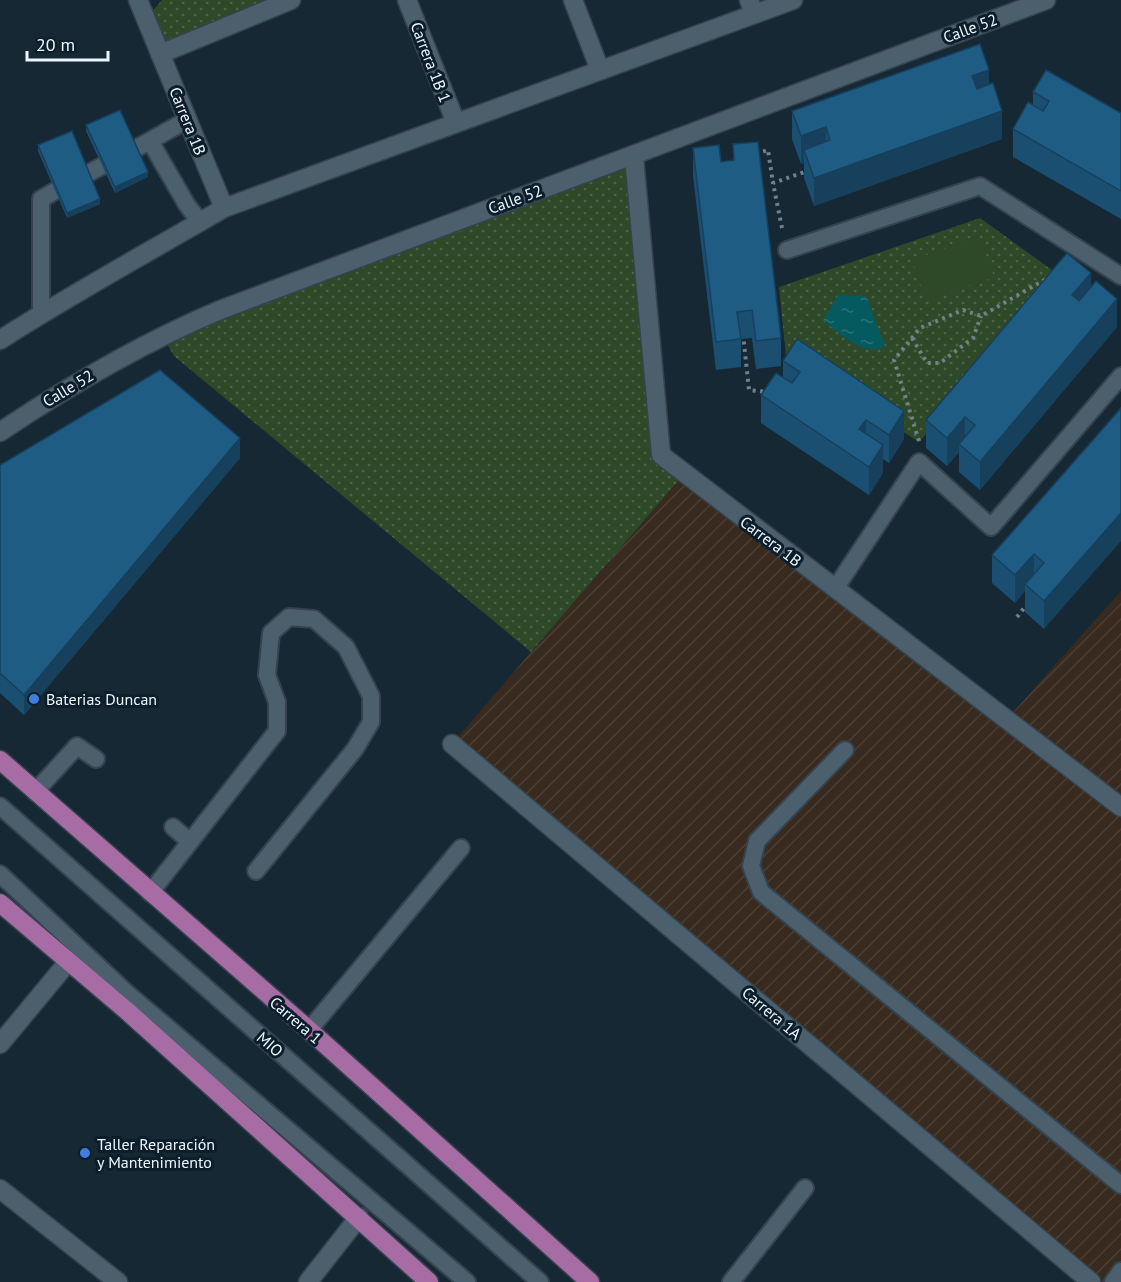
<svg xmlns="http://www.w3.org/2000/svg" width="1121" height="1282" font-family="'PT Sans',sans-serif">
	<style>
		.industrial { fill: url(#industrial-furrows) }
		.green { fill: url(#green-dots) }
		.pitch { fill: #2e4928 }
		.water { fill: url(#water-ripples) }
		.lines { fill: none; stroke-linecap: round; stroke-linejoin: round }
		.service-casing { stroke: #36434e; stroke-width: 20 }
		.minor-casing { stroke: #36434e; stroke-width: 21 }
		.secondary-casing { stroke: #36434e; stroke-width: 21 }
		.primary-casing { stroke: #36434e; stroke-width: 21 }
		.path { stroke: #73808a; stroke-width: 4; stroke-dasharray: 3 4.5; stroke-linecap: butt }
		.service { stroke: #4b5f6d; stroke-width: 16 }
		.minor { stroke: #4b5f6d; stroke-width: 18 }
		.secondary { stroke: #4b5f6d; stroke-width: 18 }
		.primary { stroke: #a86ca5; stroke-width: 18 }
		.wall { fill: #1b4f72 }
		.shaded-wall { fill: #16405c }
		.building { fill: #1f5c84; stroke: #16405c; stroke-width: 1.5 }
		.shop-dot { fill: #3f7fe0; stroke: #0d1e2b; stroke-width: 2 }
		.labels { text-anchor: middle; dominant-baseline: central; stroke-width: 6; stroke-linejoin: round; paint-order: stroke }
		.street-label { font-size: 16px; fill: #eef6fd; stroke: #0d1e2b }
		.poi-label { font-size: 16px; fill: #eef6fd; stroke: #0d1e2b; text-anchor: start }
	</style>
	<defs>
		<pattern id="industrial-furrows" width="10" height="10" patternUnits="userSpaceOnUse" patternTransform="scale(1.5)"><rect width="10" height="10" fill="#382a1e"/><path d="M-1 1l2-2M0 10L10 0M9 11l2-2" fill="none" stroke="#4b3f34"/></pattern>
		<pattern id="green-dots" width="8" height="8" patternUnits="userSpaceOnUse" patternTransform="scale(1.5)"><rect width="8" height="8" fill="#2e4928"/><path d="M2 2h.1M6 6h.1" fill="none" stroke="#4d6448" stroke-width="1.8" stroke-linecap="round"/></pattern>
		<pattern id="water-ripples" width="26" height="14" patternUnits="userSpaceOnUse" patternTransform="scale(1.5)"><rect width="26" height="14" fill="#045a5e"/><path d="M2 4q2-2 4 0t4 0M15 11q2-2 4 0t4 0" fill="none" stroke="#297276"/></pattern>
	</defs>
	<rect width="100%" height="100%" fill="#172835"/>
	<path class="industrial" d="M684,474L1007,719L1121,591V1282H1091L452,744Z"/>
	<path class="green" d="M162,0H291L160,54L146,19Z
		M634,157L661,455L684,474L531,652L174,356L162,335Z
		M980,218L1063,278L919,442L786,356L779,287Z"/>
	<path class="pitch" d="M980,236L994,277L926,301L912,260Z"/>
	<path class="water" d="M838,295L866,296L885,346C866,359 837,332 823,320Z"/>
	<g class="lines">
		<g class="service-casing">
			<path id="service" d="M150,141L187,205L200,222
				M135,149L187,120
				M87,174L102,166
				M787,250L980,186L1121,276
				M41,313V199L55,191
				M835,589L919,462L991,527L1121,376
				M845,750L757,841L751,866L761,892L1121,1185
				M35,792L77,746L96,759
				M0,806L540,1282
				M173,827L190,842
				M0,874L127,993L467,1282
				M150,893L277,731V702L267,675L271,633L289,617L314,619L346,647L371,696V722L355,749L256,871
				M309,1030L461,848
				M731,1282L805,1188
				M1113,1282L1121,1271"/>
		</g>
		<g class="minor-casing">
			<path id="minor" d="M138,0L224,208
				M407,0L456,123
				M573,0L600,70
				M749,0L754,14
				M160,54L291,0
				M634,157L661,455L1121,807
				M452,744L1091,1282
				M0,1044L68,962
				M0,1189L118,1282
				M308,1282L359,1217"/>
		</g>
		<g class="secondary-casing">
			<path id="secondary" d="M0,340C73,293 149,252 224,208L793,0
				M0,432C70,385 142,343 220,310L1046,0"/>
		</g>
		<g class="primary-casing">
			<path id="primary" d="M0,760L309,1030L590,1282
				M0,903L127,1011L429,1282"/>
		</g>
		<path class="path" d="M756,154L768,150L773,183
			M782,228L773,183L807,171
			M743,334L749,390L767,392
			M912,338L927,363H940L973,338L981,316
			M919,441L894,360L920,328L963,310L981,316L1046,279
			M1017,617L1028,603"/>
		<use href="#service" class="service"/>
		<use href="#minor" class="minor"/>
		<use href="#secondary" class="secondary"/>
		<use href="#primary" class="primary"/>
	</g>
	<path class="wall" d="M989,85L1002,139L814,206L804,178V163L801,164L792,139V111Z
		M1033,92L1121,113V219L1013,157V129L1033,105Z
		M86,125L148,177L115,193L86,131Z
		M733,144L781,338V366L756,369L752,338L741,339V367L716,370L693,176V148L721,162L733,161Z
		M38,145L100,204L67,218L38,151Z
		M1091,287L1117,327L980,490L959,472V452L947,466L926,448V420Z
		M783,361L904,439L889,463L883,459V473L869,495L761,423V395L783,378Z
		M1121,408L1044,629L1025,612V591L1015,603L992,583V555Z
		M240,458L24,715L0,693V465Z"/>
	<path class="shaded-wall" d="M989,70V98L972,104V76Z
		M1002,111V139L814,206V178Z
		M826,127V155L804,150V163L801,164V136Z
		M148,172V177L115,193V187Z
		M100,199V204L67,218V213Z
		M1091,273V301L1072,323V295Z
		M1117,299V327L980,490V462Z
		M904,411V439L889,463V435Z
		M965,417V445L959,444V452L947,466V438Z
		M866,420V448L859,429Z
		M240,438V458L24,715V695Z
		M883,445V473L869,495V467Z
		M1121,513V541L1044,629V601Z
		M1034,554V582L1025,584V591L1015,603V575Z"/>
	<path class="building" d="M980,44L989,70L972,76L977,89L993,83L1002,111L814,178L804,150L830,140L826,127L801,136L792,111Z
		M1046,70L1121,113V191L1013,129L1028,102L1043,111L1049,101L1033,92Z
		M120,110L148,172L115,187L86,125Z
		M72,131L100,199L67,213L38,145Z
		M758,142L781,338L756,341L752,310L737,312L741,339L716,342L693,148L719,145L721,162L734,160L733,144Z
		M1067,253L1091,273L1072,295L1079,301L1096,281L1117,299L980,462L959,444L975,425L965,417L947,438L926,420Z
		M797,339L904,411L889,435L866,420L859,429L883,445L869,467L761,395L776,373L792,383L800,372L783,361Z
		M160,370L240,438L24,695L0,673V465Z
		M1121,408V513L1044,601L1025,584L1044,563L1034,554L1015,575L992,555Z"/>
	<g class="shop-dot">
		<circle cx="34" cy="699" r="6"/>
		<circle cx="85" cy="1153" r="6"/>
	</g>
	<g class="labels">
		<g class="street-label">
			<text transform="translate(970 28) rotate(-20)">Calle 52</text>
			<text transform="translate(431 62) rotate(69)">Carrera 1B 1</text>
			<text transform="translate(188 121) rotate(68)">Carrera 1B</text>
			<text transform="translate(515 199) rotate(-20)">Calle 52</text>
			<text transform="translate(68 388) rotate(-31)">Calle 52</text>
			<text transform="translate(771 541) rotate(37)">Carrera 1B</text>
			<text transform="translate(772 1013) rotate(40)">Carrera 1A</text>
			<text transform="translate(296 1020) rotate(41)">Carrera 1</text>
			<text transform="translate(270 1044) rotate(41)">MIO</text>
		</g>
		<g class="poi-label">
			<text x="46" y="699">Baterias Duncan</text>
			<text x="97" y="1144">Taller Reparación<tspan x="97" dy="18">y Mantenimiento</tspan></text>
		</g>
	</g>
	<path d="M27 51v9h81v-9" fill="none" stroke="#eef6fd" stroke-width="3"/>
	<text x="36" y="51" font-size="18" fill="#eef6fd" stroke="#0d1e2b" stroke-width="4.5" paint-order="stroke">20 m</text>
</svg>
